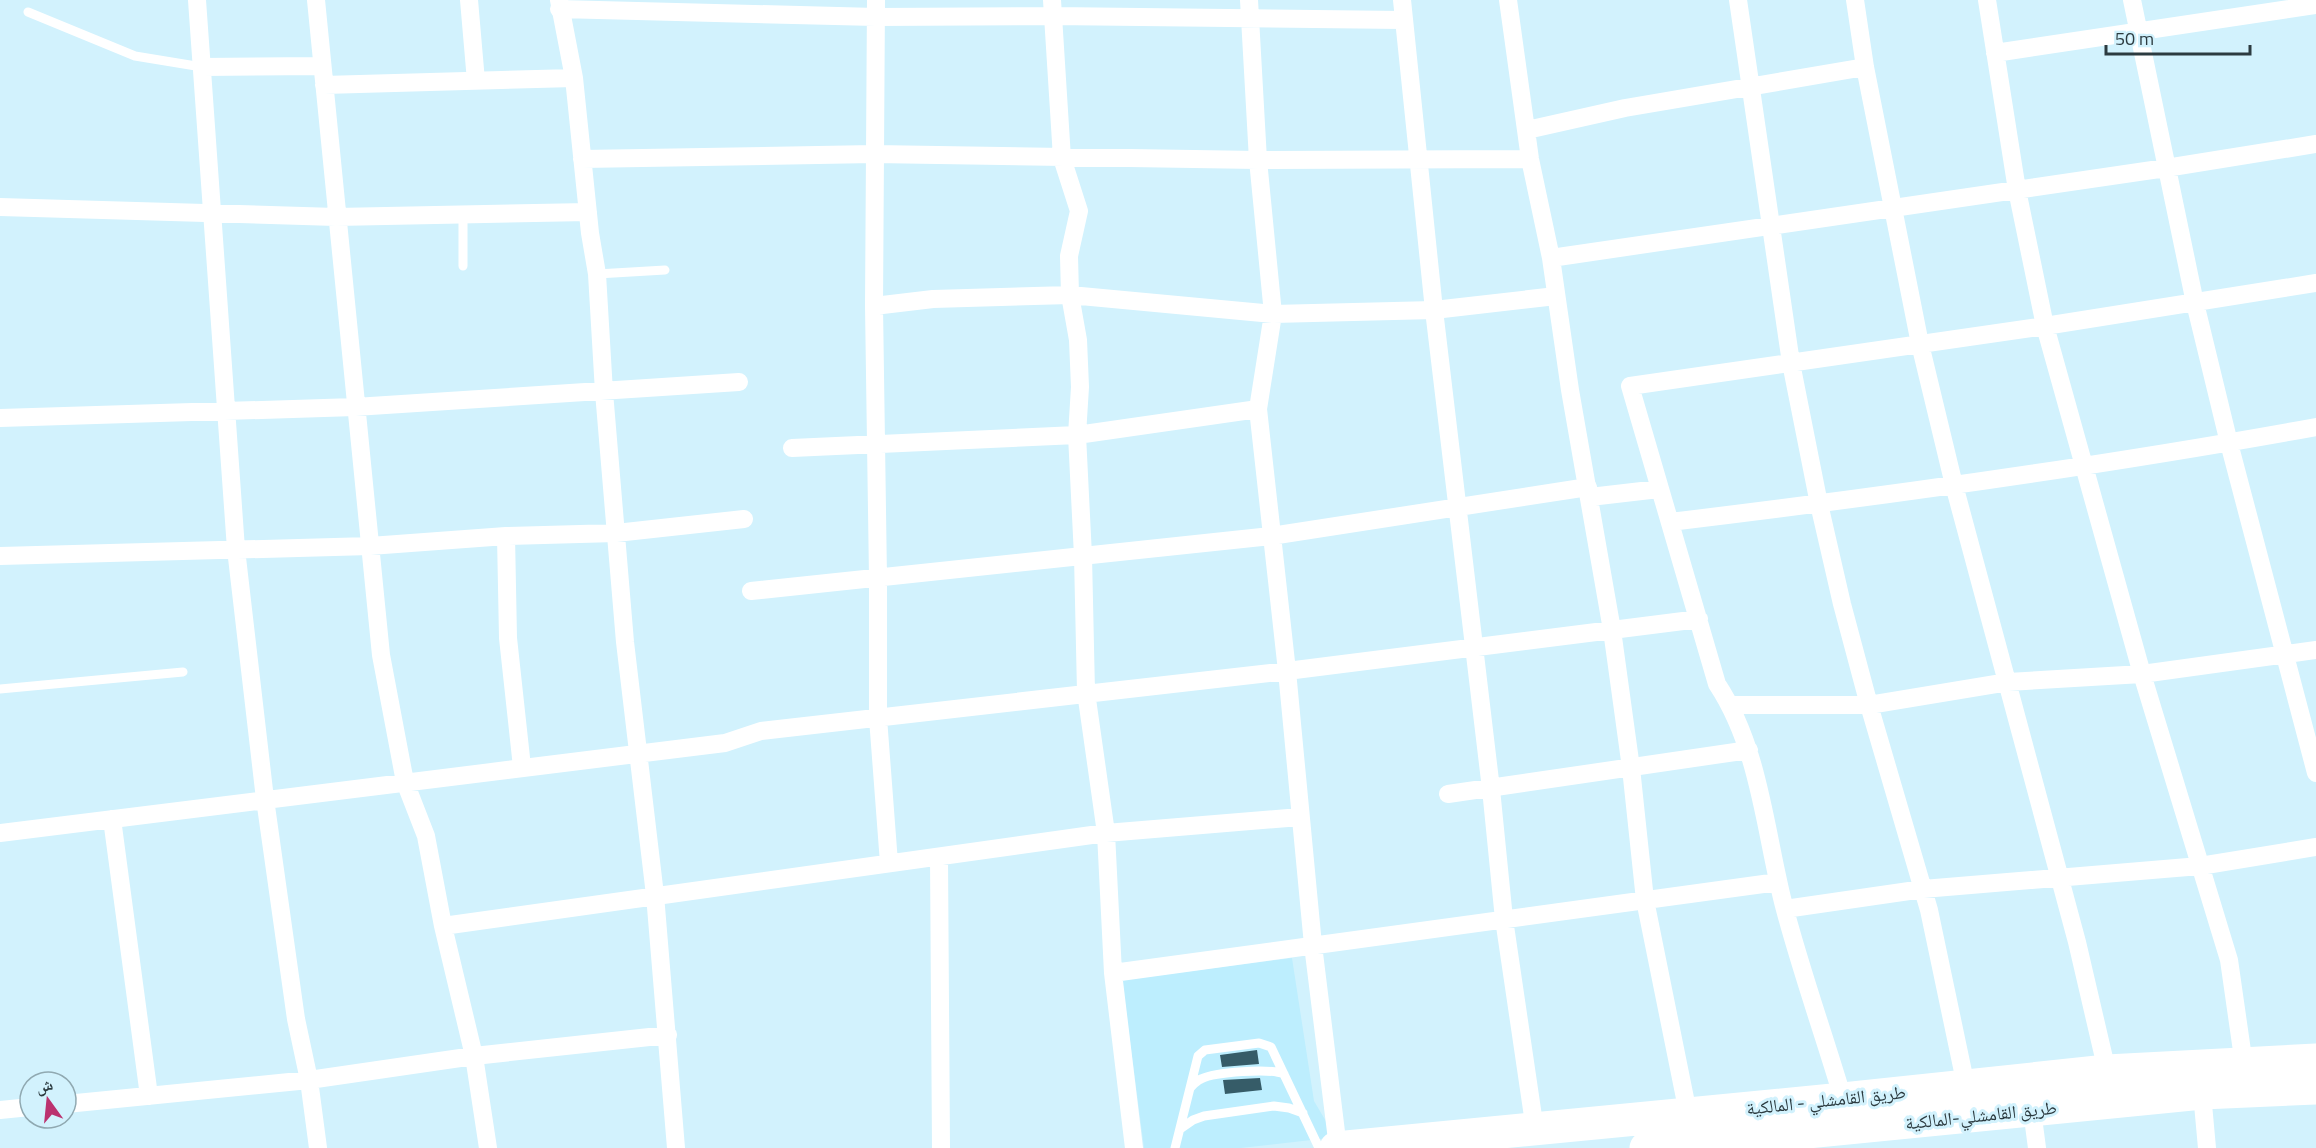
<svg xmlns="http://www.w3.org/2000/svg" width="2316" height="1148" font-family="'Titillium Web','Noto Naskh Arabic',sans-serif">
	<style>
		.built { fill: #bdeefe }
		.building { fill: #365c68 }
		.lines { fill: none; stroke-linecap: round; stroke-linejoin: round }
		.lane { stroke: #fff; stroke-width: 9 }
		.street { stroke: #fff; stroke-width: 18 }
		.highway { stroke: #fff; stroke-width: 33 }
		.labels { text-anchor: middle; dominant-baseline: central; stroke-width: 6; stroke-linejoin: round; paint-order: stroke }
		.street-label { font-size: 18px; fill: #2c3b40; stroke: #d2f2fd }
	</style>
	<rect width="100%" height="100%" fill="#d2f2fd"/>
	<path class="built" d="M1292,958L1314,1101L1327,1123L1329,1138L1241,1148H1144L1122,980Z"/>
	<path class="building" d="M1257,1050L1259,1064L1222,1067L1220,1055Z
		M1260,1078L1262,1090L1225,1094L1223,1080Z"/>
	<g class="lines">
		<path class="lane" d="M28,12L135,56L202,67
			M463,266V214
			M597,274L665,270
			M0,689L183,672
			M1190,1088C1193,1085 1196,1081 1201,1079C1215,1072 1270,1068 1284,1074
			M1180,1129L1193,1120L1204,1116L1274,1106L1289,1108L1303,1113
			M1175,1148L1198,1056L1205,1050L1259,1043L1271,1047L1319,1148"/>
		<path class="street" d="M197,0L236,549L265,799L296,1019L309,1080L318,1148
			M316,0L381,655L405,782L426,836L443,926L474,1056L488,1148
			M469,0L476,81
			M559,0L574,78L590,233L597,274L604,392L625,642L655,895L676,1148
			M876,0L874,306L878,578V718L889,863
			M1052,0L1062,158L1079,211L1069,256L1070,295L1078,340L1080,387L1077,435L1083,556L1086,692L1106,833L1113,973L1134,1148
			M1249,0L1258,160L1273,314L1258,409L1287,671L1313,945L1338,1148
			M1402,0L1434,310L1491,789L1504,919L1535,1130
			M1508,0L1530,159L1551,258L1570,390L1612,630L1631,768L1645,900L1688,1113
			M1738,0L1791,363L1819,504L1842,604L1869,705L1929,910L1966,1086
			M1855,0L1865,67L1920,344L1954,485L2077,942L2107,1071
			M1987,0L2017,190L2045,326L2142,674L2229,960L2244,1065
			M2132,0L2195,303L2229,443L2316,773
			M559,9L876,17L1053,16L1403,20
			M1995,53L2316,5
			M202,67L322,66
			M324,85L574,78
			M1527,130L1625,108L1865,67
			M582,159L874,154L1258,160L1530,159
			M0,207L336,217L588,212
			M1551,258L2166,168L2316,144
			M874,306L933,299L1070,295L1273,314L1434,310L1556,296
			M0,418L355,407L739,382
			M792,448L1077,435L1258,409
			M1590,497L1659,489
			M1670,522C1886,496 2102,466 2316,427
			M506,536L508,638L522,767
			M0,556L370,546L506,536L616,533L744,519
			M751,591L1271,536L1588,487
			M1731,705H1869L2008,682L2142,674L2316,650
			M1448,794L1749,750
			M112,819L149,1096
			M0,833L725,743L761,731L1287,671L1699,619
			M939,858L941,1148
			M1785,909L1923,889L2200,866L2316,847
			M443,926L1106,833L1300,817
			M1113,973L1778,882
			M2202,1093L2207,1148
			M1843,1099C1824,1035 1801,971 1784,906C1765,832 1760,749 1717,684L1630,386L2045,326L2316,283
			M66,1104L309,1080L474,1056L668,1035
			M0,1110L30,1107
			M2032,1110L2037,1148"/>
		<path class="highway" d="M1336,1148L1843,1099L2107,1071L2316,1060
			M1646,1148L2202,1093L2316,1088"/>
	</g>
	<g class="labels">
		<g class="street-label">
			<text transform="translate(1826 1100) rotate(-6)">طريق القامشلي - المالكية</text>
			<text transform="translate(1981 1115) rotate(-6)">طريق القامشلي-المالكية</text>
		</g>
	</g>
	<g transform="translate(48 1100) rotate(345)"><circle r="28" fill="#d2f2fd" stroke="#90a9b1" stroke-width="1.5"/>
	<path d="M0-4.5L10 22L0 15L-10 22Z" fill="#bb326f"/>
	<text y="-9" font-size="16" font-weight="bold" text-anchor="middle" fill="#2c3b40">ش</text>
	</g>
	<path d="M2106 45v9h144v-9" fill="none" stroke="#2c3b40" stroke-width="3"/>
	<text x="2115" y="45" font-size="18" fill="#2c3b40" stroke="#d2f2fd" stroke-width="4.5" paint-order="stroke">50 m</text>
</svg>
